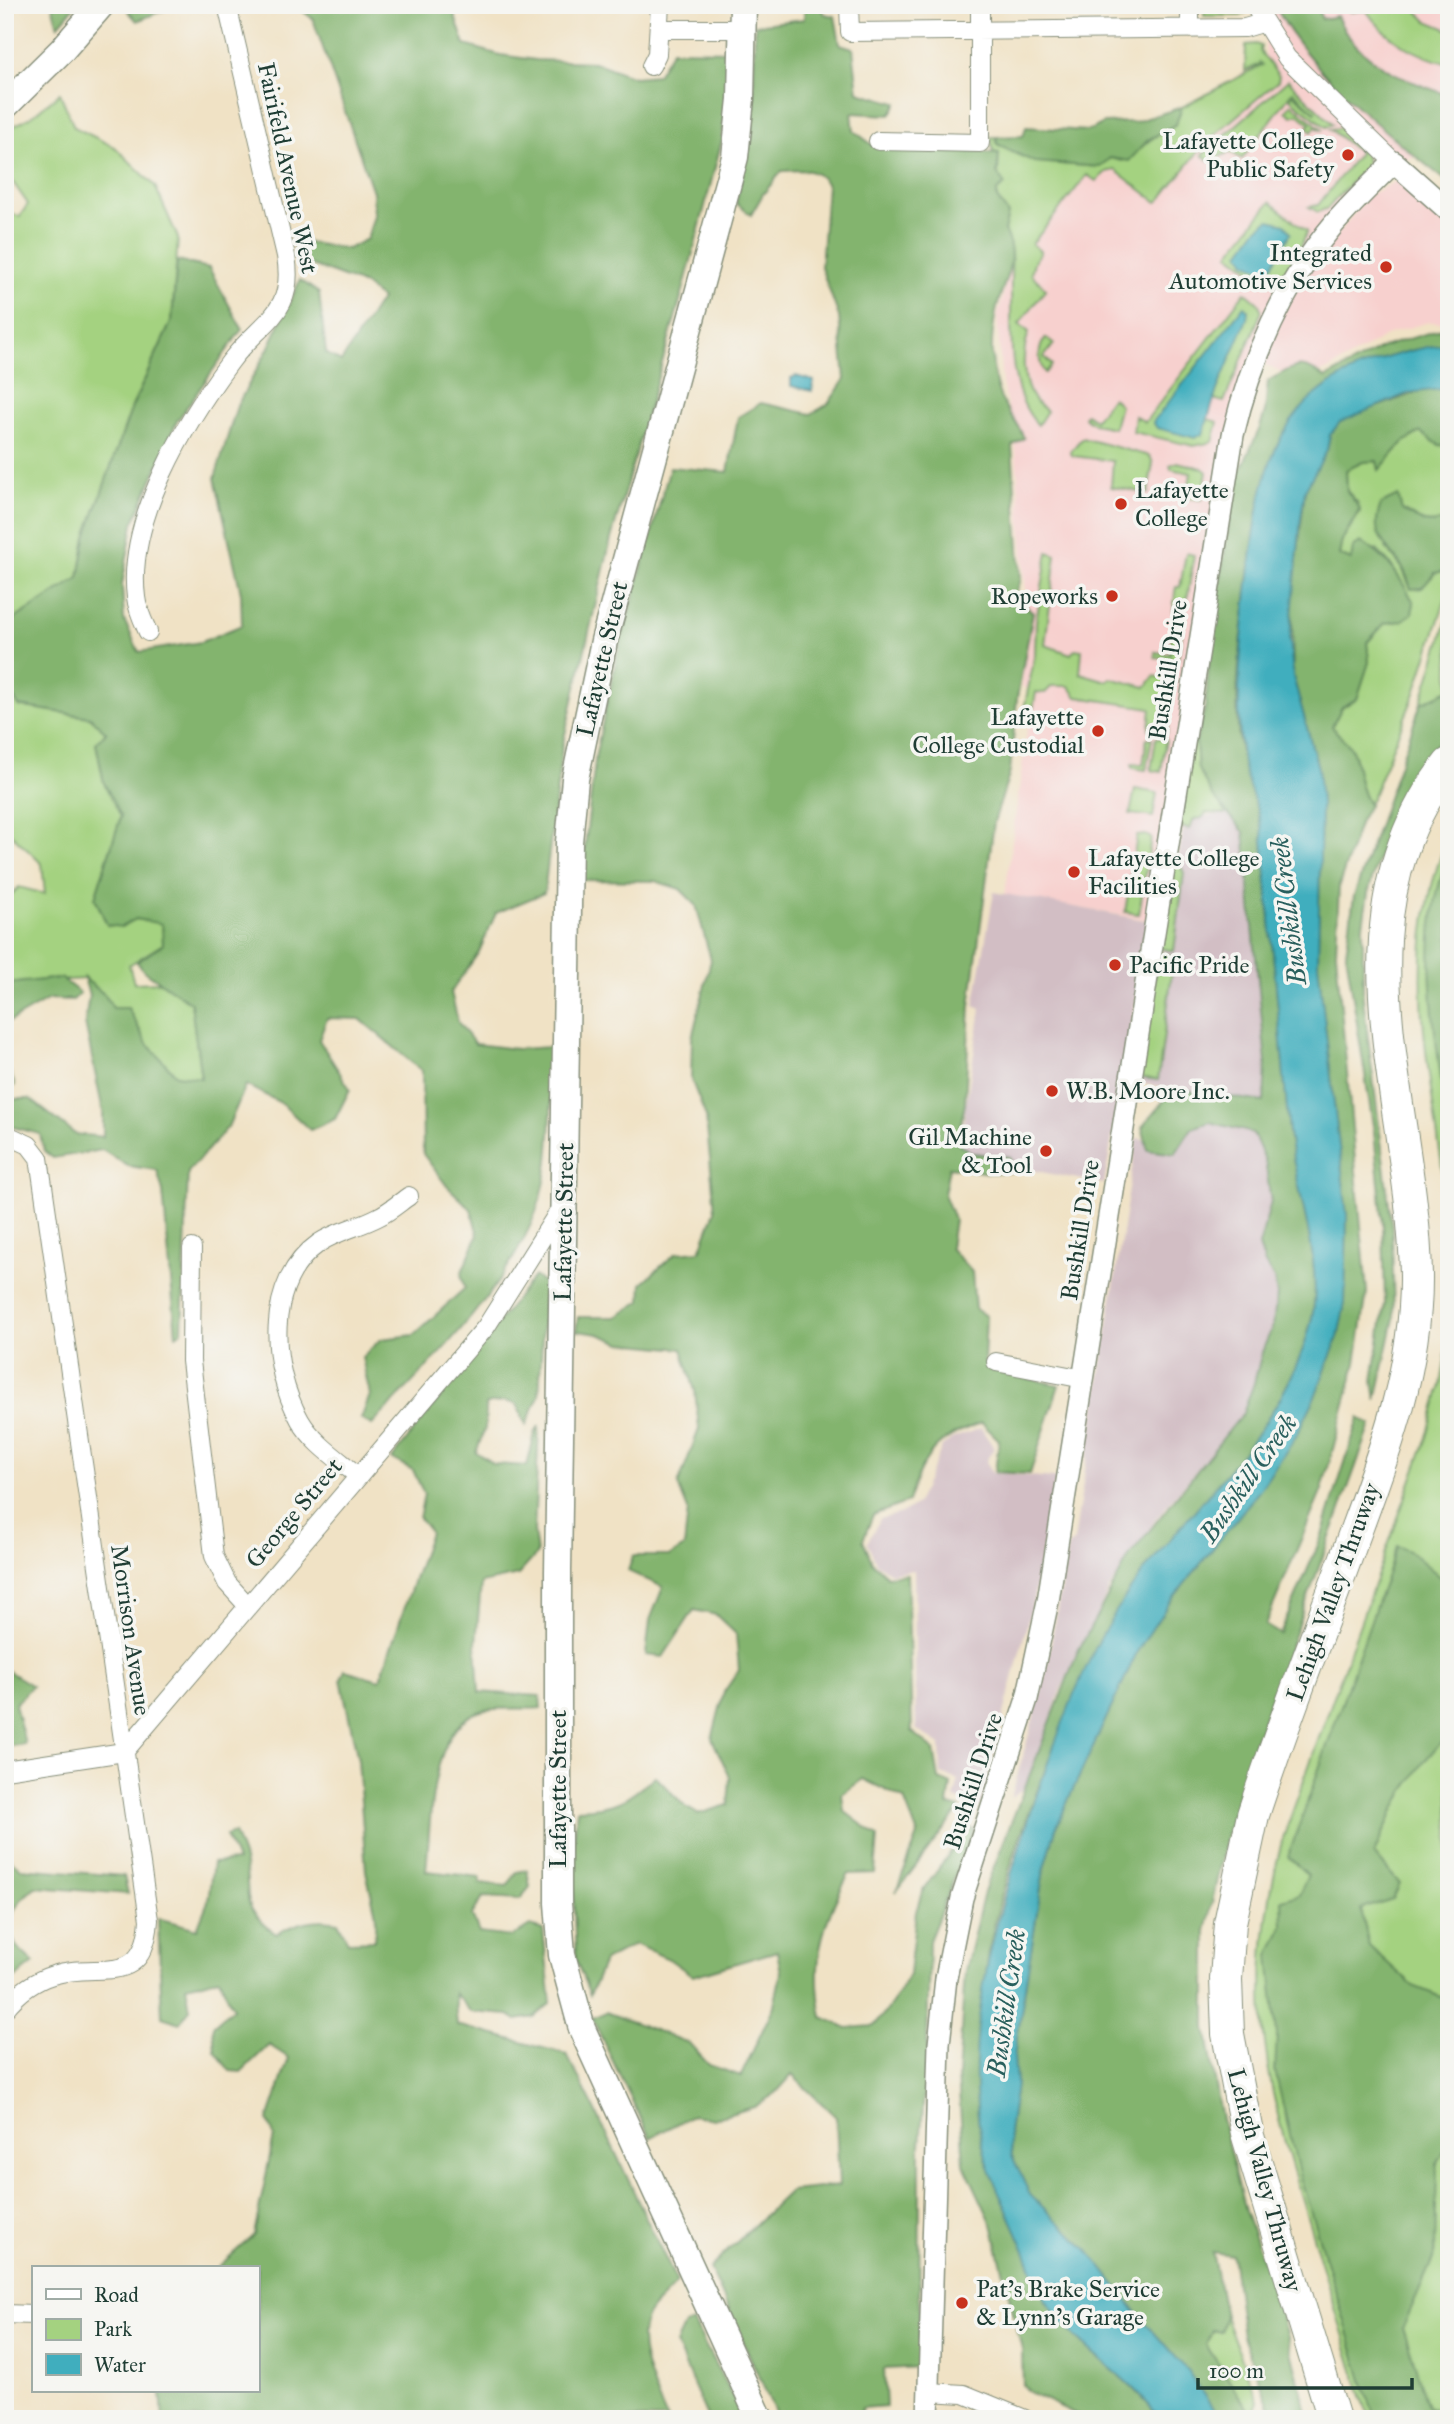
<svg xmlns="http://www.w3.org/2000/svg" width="1454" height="2424" font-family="'IM FELL Great Primer',serif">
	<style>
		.built { fill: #f7d0ce }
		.industrial { fill: #d2bec4 }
		.green { fill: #a4d280; stroke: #62885a; stroke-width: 2 }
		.forest { fill: #83b46e; stroke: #517851; stroke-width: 2 }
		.water { fill: #40aebe; stroke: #307679; stroke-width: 2 }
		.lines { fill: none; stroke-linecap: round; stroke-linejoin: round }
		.minor-casing { stroke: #88907c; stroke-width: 20 }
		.tertiary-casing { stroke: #88907c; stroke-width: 24 }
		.primary-casing { stroke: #88907c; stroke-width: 29 }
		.motorway-casing { stroke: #88907c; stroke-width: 34 }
		.minor { stroke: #fff; stroke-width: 18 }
		.tertiary { stroke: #fff; stroke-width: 21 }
		.primary { stroke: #fff; stroke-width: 26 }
		.motorway { stroke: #fff; stroke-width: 32 }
		.poi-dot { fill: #c8321e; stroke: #f6f6f2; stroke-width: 2.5 }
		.labels { text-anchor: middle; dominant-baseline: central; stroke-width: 7; stroke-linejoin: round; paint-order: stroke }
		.poi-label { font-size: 24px; fill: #1f3d34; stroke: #f6f6f2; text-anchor: end }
		.street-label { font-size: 24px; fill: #1f3d34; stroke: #f6f6f2 }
		.water-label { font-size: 26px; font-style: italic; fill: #295f5d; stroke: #f6f6f2 }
	</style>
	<rect width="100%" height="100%" fill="#f6f6f2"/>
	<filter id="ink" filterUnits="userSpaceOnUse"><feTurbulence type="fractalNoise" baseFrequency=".0143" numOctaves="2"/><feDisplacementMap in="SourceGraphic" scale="14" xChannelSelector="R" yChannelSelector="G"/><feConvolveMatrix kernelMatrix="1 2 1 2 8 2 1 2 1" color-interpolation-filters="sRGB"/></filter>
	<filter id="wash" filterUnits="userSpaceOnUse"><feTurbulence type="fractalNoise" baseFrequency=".00686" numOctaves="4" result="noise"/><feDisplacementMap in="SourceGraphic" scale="28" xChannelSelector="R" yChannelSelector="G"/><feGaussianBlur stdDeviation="1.57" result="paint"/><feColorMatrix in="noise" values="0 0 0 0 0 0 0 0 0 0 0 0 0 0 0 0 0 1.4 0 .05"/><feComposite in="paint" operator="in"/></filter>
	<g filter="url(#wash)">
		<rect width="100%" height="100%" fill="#f0e2c5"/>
		<path class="built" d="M1259,5H1449V177L1423,154L1394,162L1333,225L1241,406L1155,921L1005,895L1032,690L1022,687L1026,597L1015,439L1002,383L997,318L1007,279L997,211L989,187L991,147L1097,157L1148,125L1265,61L1266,20Z
			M1402,178L1449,220V323L1429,322L1391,333L1326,371L1292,377L1264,364L1274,337L1309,269L1369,195Z"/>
		<path class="industrial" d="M1227,814L1244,832L1266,1063L1264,1102L1145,1084L1141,1078L1185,818Z
			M994,892L1150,921L1104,1184L958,1156L981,1009L974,1006Z
			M1198,1109L1253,1133L1265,1159L1271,1202L1260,1240L1265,1264L1274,1278L1277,1295L1273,1325L1243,1413L1156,1519L1109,1589L1060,1691L1028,1785L1011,1798L1046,1673L1068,1547L1074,1541L1137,1138L1157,1143Z
			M981,1428L994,1448L986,1461L992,1473L1056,1478L1033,1601L980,1807L954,1798L959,1780L941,1774L940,1745L916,1729L914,1570L891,1573L877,1564L867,1543L880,1519L905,1512L917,1504L942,1447L951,1439Z"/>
		<path class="green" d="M1204,5H1244L1247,12L1241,16H1204Z
			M1346,5L1412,6L1427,21L1449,30V64C1417,56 1384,38 1366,10L1350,12Z
			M1256,44L1261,46L1260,51L1279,76L1278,81L1206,142L1160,200L1157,202L1115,170L1106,172L1096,181L1087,175L1032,244L1041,252L1034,262L1031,274L1046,289L1019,324L1029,332C1022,351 1021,382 1034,400C1037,404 1043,407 1047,411L1038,425C1005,390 1012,328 1011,283C1011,263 1014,250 1004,231L1008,214L997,198L999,153L993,152L991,137H996L997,144C1033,167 1059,163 1100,167L1110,158L1122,161C1140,152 1150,135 1170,130L1182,107L1262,65L1259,61L1260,64L1245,71L1246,45Z
			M1288,80L1333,124L1326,127L1290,99L1293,94L1316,113L1293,91L1242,159L1230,152L1210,161L1202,155Z
			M60,93L74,127L115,147L155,186L178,238L172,320L132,407L86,537L79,578L5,625V213L20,216L28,204L5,171V131L32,116Z
			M1291,104L1323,130L1315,127L1312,132L1308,128L1310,124L1298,114L1292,116L1286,111Z
			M1341,128L1366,156L1367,165L1328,208L1318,212L1309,207L1318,205L1359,153L1356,147L1353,148L1330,129Z
			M1270,202L1307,231C1301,246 1292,274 1275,284L1267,282L1229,254Z
			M1245,292L1258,303L1262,311L1224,402L1213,399L1207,419L1218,422L1213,442L1194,446L1133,432L1135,416L1145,422Z
			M1046,338L1054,344L1044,357L1052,365L1045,373C1038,363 1037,347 1046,338Z
			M1112,397L1120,405L1114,428L1094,424L1084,417L1086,414L1095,420Z
			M1420,432L1439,445L1449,446L1446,519C1428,528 1417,520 1401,509L1398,497L1386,548L1402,568L1411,589L1421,588L1435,573L1449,570V588L1415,693L1369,805C1358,787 1359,771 1353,752C1350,743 1337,735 1332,726L1342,707L1357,699L1369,662L1367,643L1385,623L1401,621L1411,614L1414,603L1392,566L1377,550L1351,560L1339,555L1342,540L1360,512L1358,503L1347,491L1346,470L1363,462L1377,461L1379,469L1403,443Z
			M1082,438L1150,456L1153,463L1148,493L1111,487L1113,461L1073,456L1070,452Z
			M1177,462L1202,468L1207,472L1202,500L1187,498L1191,473L1171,469L1170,465Z
			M1048,552L1056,555L1045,645L1071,654L1075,649L1082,650L1080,673L1107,681L1110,678L1146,687L1154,676L1175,680L1167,733L1149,729L1151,708L1077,697L1069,686H1052L1045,693L1036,692L1031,722L1022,719L1035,655L1036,621Z
			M1186,553L1194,555L1178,659L1155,657V652L1170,654L1175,592L1176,587H1180Z
			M1449,614V690L1421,703Z
			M5,683L19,706L90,717L106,732L96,743L104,783L121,816L95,898L121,927L135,919L162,923L163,944L129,965L134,983L161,982L191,1003L201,1079L176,1075L147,1044L128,1008L113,1009L105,995L84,979L5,984V901L19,887L45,894L42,864L5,828Z
			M1147,738H1152L1146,770L1132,768V764L1143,765Z
			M1156,738L1166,739L1161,772L1151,770Z
			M1196,741L1198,769L1227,814L1206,813L1202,818L1194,819L1190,829L1180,827L1191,744Z
			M1135,789L1157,793L1153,817L1130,814Z
			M1146,835L1151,838L1139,914L1125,912L1137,836Z
			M1449,836V1226C1438,1097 1393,960 1449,836Z
			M1174,865H1180L1184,873L1174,951L1159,948Z
			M1158,954L1174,956L1158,1080L1138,1077Z
			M1449,1337V2419H1369C1349,2354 1329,2290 1310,2226C1289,2158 1267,2091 1263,2020C1259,1958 1267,1900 1282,1841L1427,1437L1441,1385Z
			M1225,2316L1258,2401L1252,2419H1247L1249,2411L1206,2345L1213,2330L1221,2332Z"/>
		<path class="forest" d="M52,5H76L58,26Z
			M123,5H176L137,21Z
			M295,5H451L465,45L500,55L536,60L594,62L634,77L657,75L672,50L731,51L722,140L684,287L611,539L562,747L544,893L496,913L479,952L451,992L458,1022L475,1044L517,1049L551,1047C552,1087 552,1129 547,1169C535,1265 435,1357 372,1425L361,1419L370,1395L362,1357L381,1339L414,1335L465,1288L461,1274L478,1235L471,1209L447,1186L423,1154L422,1071L360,1019L327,1018L319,1040L350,1089L335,1119L310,1130L281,1103L246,1085L228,1127L188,1172L182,1331L176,1335L163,1192L157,1170L128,1166L102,1150L53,1158L44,1151L40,1134L5,1125V1099H30L75,1134L103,1137V1112L85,1023L89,995L84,978L105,995L113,1008H128L147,1044L176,1075L201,1078L191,1003L143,970L137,962L163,944L162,924L136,919L121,927L107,925L95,898L121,816L104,783L96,743L106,732L90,717L19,706L5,683V625L79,578L86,537L132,407L172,320L177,261L209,268L242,329L177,421L133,524L122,585L124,620L139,652L201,642L242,625L241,593L215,478L237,406L268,349L300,280L319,293L326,353L341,362L381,299L365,285L298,260L292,240L348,249L367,239L374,215L373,192L313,19Z
			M805,5H818L825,14L835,16L840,44L853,48L858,92L897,103L890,115L852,113L854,131L874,146L999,153L997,173L1005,185L997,191V198L1008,214L1004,231C1021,261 1002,281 996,312C990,339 990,370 1000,396C1006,411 1018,423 1024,438L1012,446L1021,579L1015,597L1033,612L1017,698L1010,772L994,822L970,1006L965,1104L957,1142L971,1153L1010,1157L1014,1172L990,1173L949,1167L944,1194L954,1219L950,1248L972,1272L975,1309L986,1316L984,1362L1002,1373L1059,1385L1030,1474L995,1472L999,1440L982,1423C934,1438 924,1455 908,1502L873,1515L863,1540L872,1562L887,1576L907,1574L912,1731L934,1750L939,1779L951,1784L948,1805L960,1808L896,1892L918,1835L904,1799L863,1779L842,1794L844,1811L878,1837L875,1873L849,1874C822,1923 811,1961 822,2017L847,2028L874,2026L892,2004L909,1974L916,1912L922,1892L968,1828L974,1829L929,1941L927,2055L920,2145L919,2367L884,2369L886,2406L862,2408L860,2419H778L710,2268L790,2191L839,2186L836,2117L792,2075L776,2093L754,2107L713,2119L693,2115L650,2138L592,2018L606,2012L689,2043L709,2065L741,2076L774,2006L781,1973L777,1951L693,1976L669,1959L635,1944L604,1961L590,1995L576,1960L572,1860L577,1809C615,1808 627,1801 655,1776L687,1808L698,1814L728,1805L730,1777L712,1739L724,1692L739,1670L736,1634L716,1615L694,1610L663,1657L646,1655L650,1620L663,1587L628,1571L633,1556H670L684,1547L688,1510L678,1485L699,1429L695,1391L682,1349L622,1343L599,1334L576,1331L578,1317H616L641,1301L642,1283L676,1253L700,1251L715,1211L706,1117L691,1079L692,1038L711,960L696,905L680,889L655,881L581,880L596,753L618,652L670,467L728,472L738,417L761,403L811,414L828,404L845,379L839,317L821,267L827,185C817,167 800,170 782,171L763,194L751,215L736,203L753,125L755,25L804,19Z
			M1275,5H1316L1322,19L1337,16C1356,61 1405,81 1449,95V183C1391,137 1306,71 1275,5Z
			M1182,107L1176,124L1148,140L1129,161L1110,158L1100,167L1034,162L997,144L996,137L1023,136L1026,127L1088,131L1104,123L1135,122Z
			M1441,329H1449V344C1420,347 1394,354 1367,365C1260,407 1259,500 1246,599C1240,651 1231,711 1243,763C1248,786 1258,806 1262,830L1289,1132C1295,1189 1324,1261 1312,1318C1289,1423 1200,1497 1138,1579C1102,1627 1079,1685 1057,1740C1031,1806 1003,1876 990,1946C986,1969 984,1994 981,2017C977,2054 974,2089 979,2125C985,2170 1006,2206 1023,2246C1030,2262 1035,2278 1042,2293C1069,2345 1126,2372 1160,2419H1086L1029,2392L1023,2385L1022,2350L992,2224L964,2164L958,2077L965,1971L984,1892L1078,1651L1130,1555L1243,1413L1254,1383L1262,1352L1273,1325L1277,1295L1274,1278L1265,1264L1259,1246L1271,1202L1265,1160L1253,1133L1210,1122L1192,1128L1175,1154L1148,1150L1142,1127L1166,1098L1177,1089L1264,1102L1266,1063L1244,832L1212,795L1198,769L1196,741L1205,707L1212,632L1236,480L1259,430L1265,412L1268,381C1295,366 1300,359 1326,378L1383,347Z
			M1427,389H1440L1449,393V446L1439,445L1420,432L1403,443L1379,470L1377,461L1363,462L1346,470L1347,491L1360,509L1342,540L1339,555L1351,560L1353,548L1360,542C1387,555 1400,577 1414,603L1412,614L1401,621L1385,623L1367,642L1369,662L1357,699L1342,707L1332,726C1337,735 1350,743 1353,752C1359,771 1358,787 1369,805L1360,821L1339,886L1336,952L1367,1292L1356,1363L1322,1490L1265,1625L1280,1634L1321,1538L1359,1418L1371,1425L1255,1742L1225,1841L1206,1931V2028L1222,2120L1245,2211L1277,2299L1309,2419H1274L1243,2337L1232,2255L1212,2252L1225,2316L1221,2332L1212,2330L1206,2345L1249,2411L1247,2419H1220L1187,2370L1137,2313L1089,2251L1030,2195L1012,2156L1009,2132L1016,2084L1014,2057L1043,1875L1056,1828L1070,1796L1138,1650L1169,1603L1259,1491L1295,1438L1312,1404L1338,1337L1345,1303L1347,1216L1318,964L1321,803L1318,768L1293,676L1292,603L1305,490L1327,450L1330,435L1340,422L1356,414Z
			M1449,489V570L1435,573L1422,588L1411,589C1409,582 1406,574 1403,568C1387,543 1368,538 1381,504L1398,496L1402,510C1417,520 1428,528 1446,519L1445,491Z
			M1449,690V730L1420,765L1400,800L1386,833L1368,893L1363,925V998L1392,1228L1394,1319L1376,1400L1373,1381L1385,1303L1383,1226L1374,1132L1346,953L1354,896L1421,703Z
			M1449,857V1144C1441,1056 1411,940 1449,857Z
			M61,978L80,993L73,1000L49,999L5,1024V984Z
			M5,1060L15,1085L5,1091Z
			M534,1276L545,1283L539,1396L526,1425L517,1404L505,1401L486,1404L485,1429L476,1452L493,1464L527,1466L535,1433L539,1426L534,1531L537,1554L518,1575L481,1583L476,1644L479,1692L540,1696L541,1708C523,1710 495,1706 481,1711C428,1726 431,1825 426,1871L480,1877V1883L507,1886L517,1872L527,1870L530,1887L520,1899L483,1897L472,1915L479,1933L512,1937L530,1926L543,1930L551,2003L534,2017L517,2020L509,2015L471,2012L454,1993L457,2025L566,2054C607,2128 639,2207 677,2282C669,2293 659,2300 651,2310C628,2338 655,2391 667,2419H163L161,2391H257V2268H217L254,2235L274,2136L268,2120L289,2058L269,2045L241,2072L230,2071L215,2051L213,2026L233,2008L219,1978L186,1986L190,2009L180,2023L162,2017L158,1918L197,1929L208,1901L213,1863L237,1861L226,1836L234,1833C237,1842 242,1851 244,1860C253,1900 236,1902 276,1934C297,1923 314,1917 338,1922L348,1942L374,1941L376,1915L366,1871L358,1760L341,1679L345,1670L380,1680L430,1532L419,1518L424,1494L413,1470L392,1459Z
			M1397,1546L1411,1552L1449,1584V1735C1414,1766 1392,1811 1374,1854L1400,1884L1393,1899L1361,1909L1369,1946L1413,1986L1449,2000V2117L1446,2149L1437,2164L1435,2254L1403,2327L1428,2407L1449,2411V2419H1375L1299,2174L1275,2071L1277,2036L1269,1955L1283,1926L1282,1900L1299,1895L1308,1875L1288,1857Z
			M5,1669L32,1686L15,1704L25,1744L5,1747Z
			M5,1854L20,1868L124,1876L128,1894L35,1887L21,1900L6,1923L16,1946L34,1963L5,1986Z
			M693,2322L744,2419H708L676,2344L685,2325Z"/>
		<path class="water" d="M1269,220L1285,224L1291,233L1268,273L1246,262L1240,253L1257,229Z
			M1244,306L1248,310L1247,319L1217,390L1203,434L1195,438L1157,428L1153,422Z
			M1449,344V393L1440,389L1409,393L1340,422L1330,435L1327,450L1305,490L1301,517L1290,638L1293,676L1318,768L1321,803L1318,964L1347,1216L1345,1303L1338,1337L1312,1404L1295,1438L1259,1491L1169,1603L1138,1650L1070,1796L1056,1828L1043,1875L1014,2056L1016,2084L1009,2132L1012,2156L1030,2195L1089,2251L1137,2313L1187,2370L1220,2419H1160C1127,2372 1069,2345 1042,2293C1035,2278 1030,2262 1023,2246C1006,2206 985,2170 979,2125C964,2012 1002,1899 1037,1794C1062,1721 1091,1641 1138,1579C1200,1497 1289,1423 1312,1318C1324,1261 1295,1189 1289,1132L1262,830C1258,805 1245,783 1242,758C1235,699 1241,642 1248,583C1260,487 1265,405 1367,365C1394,354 1420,347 1449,344Z
			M796,376L814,381L812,391L791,386V378Z"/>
	</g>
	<g filter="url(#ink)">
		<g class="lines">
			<g class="minor-casing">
				<path id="minor" d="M849,5L850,32L1245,28L1262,23
					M1190,5V29
					M1254,5L1287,58L1394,162
					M659,29H743
					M651,66L657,54L660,5
					M878,141L980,143V5
					M148,632C143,621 137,609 136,597C126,520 186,421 230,362C261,320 296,315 286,256L227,5
					M5,1134L29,1145L39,1158L149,1920C144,1991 99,1960 53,1975C33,1981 18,1993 5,2009
					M192,1248L191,1361L214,1556L227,1583L247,1605
					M996,1362L1084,1379
					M358,1476C338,1459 313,1443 300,1420C270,1367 264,1282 319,1243C337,1231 359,1227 378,1217C389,1212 399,1203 409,1196
					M5,1770L124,1752L486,1327L561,1208
					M5,2314L33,2315
					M929,2392L964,2394L1025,2419"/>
			</g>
			<g class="tertiary-casing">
				<path id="tertiary" d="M928,2419L939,2044L946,1978L962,1898L1027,1699L1048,1601L1233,435C1250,361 1285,282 1334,224C1353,202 1374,182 1394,162L1449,211"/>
			</g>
			<g class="primary-casing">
				<path id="primary" d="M743,5L741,99L735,157L604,641L575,779L569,842L558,1572V1903L562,1955L582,2029L760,2419
					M5,106L62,50L101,5"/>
			</g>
			<g class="motorway-casing">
				<path id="motorway" d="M1334,2419L1247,2133L1228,2034L1226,1979L1230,1923L1253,1815C1283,1722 1319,1632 1352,1541C1384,1454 1417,1369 1416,1275C1413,1102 1328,918 1449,764"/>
			</g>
			<use href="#minor" class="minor"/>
			<use href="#tertiary" class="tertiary"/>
			<use href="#primary" class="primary"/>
			<use href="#motorway" class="motorway"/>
		</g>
	</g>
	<g class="poi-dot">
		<circle cx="1348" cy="155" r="7"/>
		<circle cx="1386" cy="267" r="7"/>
		<circle cx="1121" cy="504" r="7"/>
		<circle cx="1112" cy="596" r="7"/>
		<circle cx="1098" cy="731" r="7"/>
		<circle cx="1074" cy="872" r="7"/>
		<circle cx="1115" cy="965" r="7"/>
		<circle cx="1052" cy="1091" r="7"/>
		<circle cx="1046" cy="1151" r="7"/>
		<circle cx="962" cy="2303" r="7"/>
	</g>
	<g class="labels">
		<g class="poi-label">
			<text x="1334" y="141">Lafayette College<tspan x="1334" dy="28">Public Safety</tspan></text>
			<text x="1372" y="253">Integrated<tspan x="1372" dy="28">Automotive Services</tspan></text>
			<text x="1135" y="490" text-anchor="start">Lafayette<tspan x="1135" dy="28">College</tspan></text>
			<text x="1098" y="596">Ropeworks</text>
			<text x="1084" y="717">Lafayette<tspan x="1084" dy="28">College Custodial</tspan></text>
			<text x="1088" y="858" text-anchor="start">Lafayette College<tspan x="1088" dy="28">Facilities</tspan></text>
			<text x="1129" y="965" text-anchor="start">Pacific Pride</text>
			<text x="1066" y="1091" text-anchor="start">W.B. Moore Inc.</text>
			<text x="1032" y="1137">Gil Machine<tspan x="1032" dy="28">&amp; Tool</tspan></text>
			<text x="976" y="2289" text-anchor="start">Pat's Brake Service<tspan x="976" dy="28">&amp; Lynn's Garage</tspan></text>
		</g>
		<g class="street-label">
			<text transform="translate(288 168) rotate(78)">Fairifeld Avenue West</text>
			<text transform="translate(602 659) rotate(-77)">Lafayette Street</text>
			<text transform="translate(1168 670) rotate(-81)">Bushkill Drive</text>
			<text transform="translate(564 1222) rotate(-89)">Lafayette Street</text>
			<text transform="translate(1080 1230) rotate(-81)">Bushkill Drive</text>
			<text transform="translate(294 1513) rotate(-50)">George Street</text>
			<text transform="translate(1333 1592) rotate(-70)">Lehigh Valley Thruway</text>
			<text transform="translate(131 1630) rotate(82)">Morrison Avenue</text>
			<text transform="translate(973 1781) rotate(-72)">Bushkill Drive</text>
			<text transform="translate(558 1789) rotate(-90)">Lafayette Street</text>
			<text transform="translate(1265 2180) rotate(75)">Lehigh Valley Thruway</text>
		</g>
		<g class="water-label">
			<text transform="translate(1288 911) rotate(-97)">Bushkill Creek</text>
			<text transform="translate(1248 1478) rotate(-55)">Bushkill Creek</text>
			<text transform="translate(1006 2003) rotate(-82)">Bushkill Creek</text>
		</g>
	</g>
	<rect width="1454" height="2424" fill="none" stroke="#f6f6f2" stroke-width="28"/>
	<rect x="32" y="2266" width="228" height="126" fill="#f6f6f2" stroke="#a0aca6" stroke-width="2"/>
	<rect x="46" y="2289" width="35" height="10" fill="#ffffff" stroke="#a0aca6" stroke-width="2"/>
	<text x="94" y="2302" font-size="21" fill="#1f3d34">Road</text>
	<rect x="46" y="2319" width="35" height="21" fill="#a4d280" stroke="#a0aca6" stroke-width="2"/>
	<text x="94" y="2336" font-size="21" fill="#1f3d34">Park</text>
	<rect x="46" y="2354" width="35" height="21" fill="#40aebe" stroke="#a0aca6" stroke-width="2"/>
	<text x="94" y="2372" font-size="21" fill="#1f3d34">Water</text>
	<path d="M1198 2378v10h214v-10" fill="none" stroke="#1f3d34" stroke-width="3.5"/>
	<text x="1209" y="2378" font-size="21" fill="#1f3d34" stroke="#f6f6f2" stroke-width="5" paint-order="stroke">100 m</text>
</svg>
